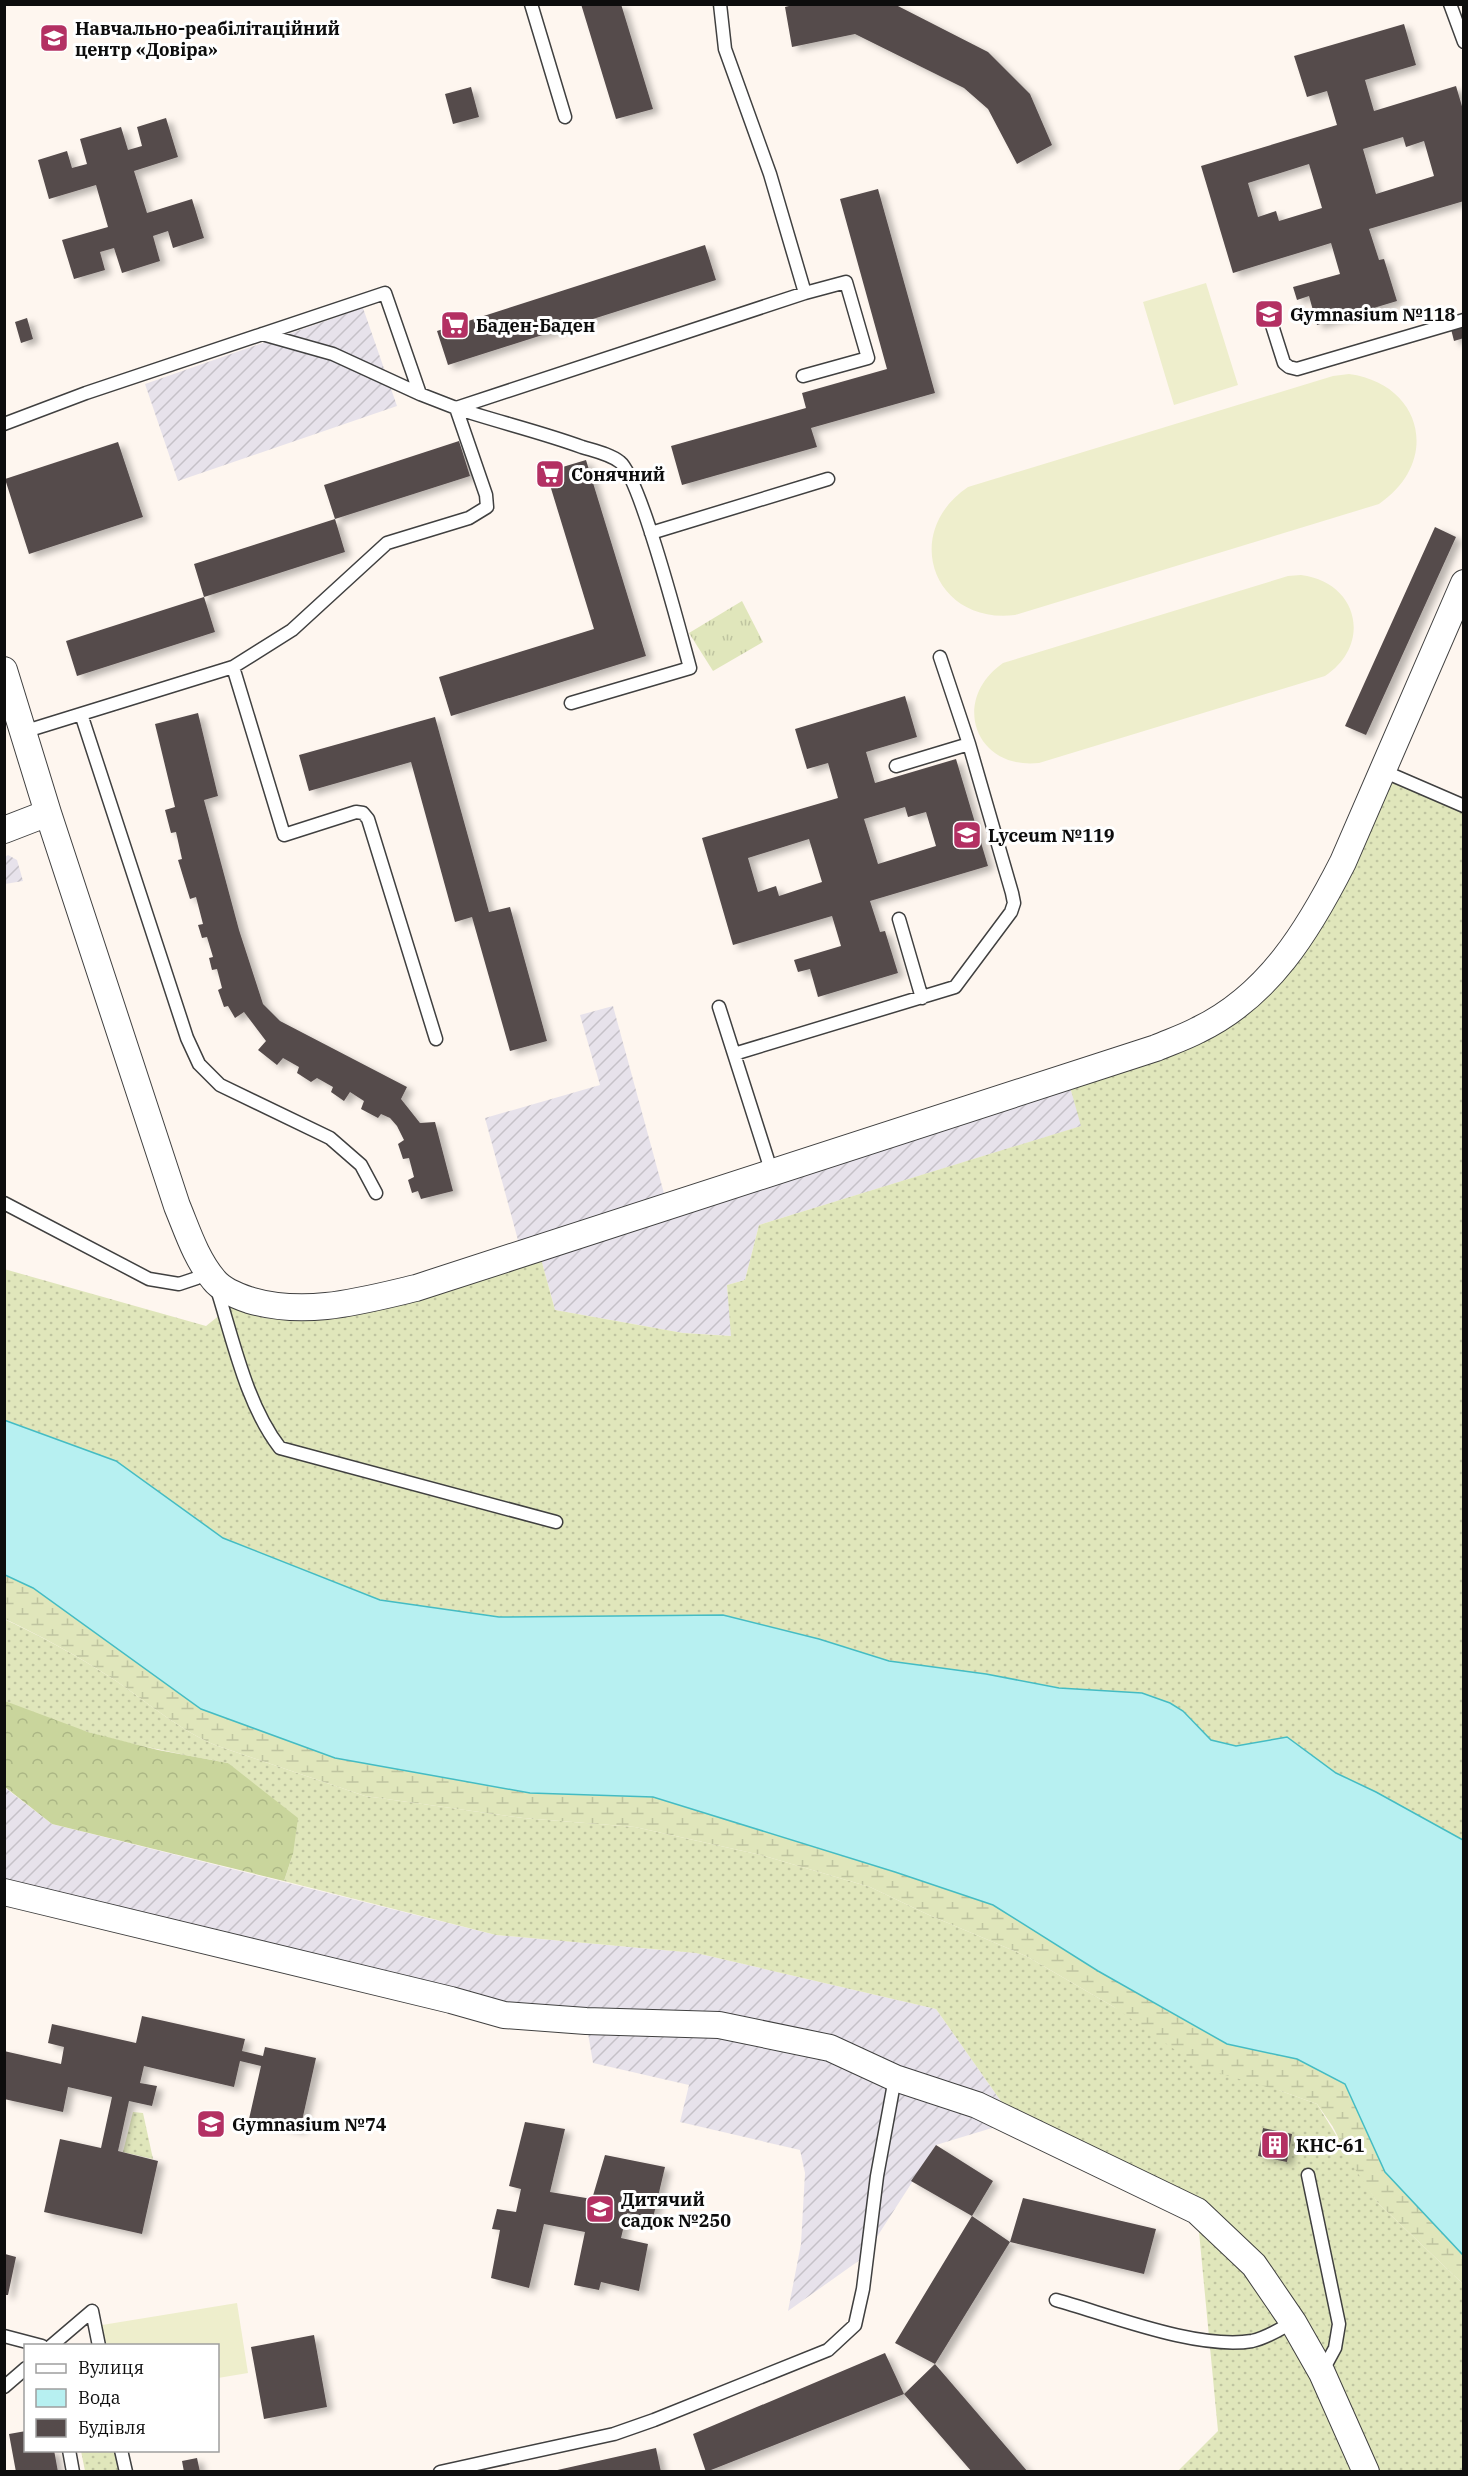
<svg xmlns="http://www.w3.org/2000/svg" width="1468" height="2476" font-family="'IBM Plex Serif',serif">
	<style>
		.industrial { fill: url(#industrial-furrows) }
		.grass { fill: url(#grass-dots) }
		.forest { fill: url(#forest-crowns) }
		.wetland { fill: url(#wetland-marsh) }
		.park { fill: url(#park-tufts) }
		.pitch { fill: #eec }
		.water { fill: #b7f0f1; stroke: #44bcc3; stroke-width: 1.5 }
		.building { fill: #554b4b; fill-rule: evenodd; filter: url(#shadow) }
		.lines { fill: none; stroke-linecap: round; stroke-linejoin: round }
		.service-casing { stroke: #404040; stroke-width: 15 }
		.minor-casing { stroke: #404040; stroke-width: 28 }
		.service { stroke: #fff; stroke-width: 12 }
		.minor { stroke: #fff; stroke-width: 26 }
		.labels { text-anchor: middle; dominant-baseline: central; stroke-width: 6; stroke-linejoin: round; paint-order: stroke }
		.poi-label { font-size: 18px; font-weight: bold; fill: #0d0d0d; stroke: #fff; text-anchor: start }
	</style>
	<defs>
		<pattern id="industrial-furrows" width="10" height="10" patternUnits="userSpaceOnUse" patternTransform="scale(1.5)"><rect width="10" height="10" fill="#e7e2eb"/><path d="M-1 1l2-2M0 10L10 0M9 11l2-2" fill="none" stroke="#c5c1c8"/></pattern>
		<pattern id="grass-dots" width="8" height="8" patternUnits="userSpaceOnUse" patternTransform="scale(1.5)"><rect width="8" height="8" fill="#e0e6bb"/><path d="M2 2h.1M6 6h.1" fill="none" stroke="#bfc4a0" stroke-width="1.8" stroke-linecap="round"/></pattern>
		<pattern id="forest-crowns" width="20" height="18" patternUnits="userSpaceOnUse" patternTransform="scale(1.5)"><rect width="20" height="18" fill="#c9d59c"/><path d="M2 6a3 3 0 1 1 6 0M12 15a3 3 0 1 1 6 0" fill="none" stroke="#abb685"/></pattern>
		<pattern id="wetland-marsh" width="20" height="14" patternUnits="userSpaceOnUse" patternTransform="scale(1.5)"><rect width="20" height="14" fill="#e0e6bb"/><path d="M1 5h8M5 5V1M11 12h8M15 12V8" fill="none" stroke="#bfc4a0"/></pattern>
		<pattern id="park-tufts" width="24" height="20" patternUnits="userSpaceOnUse" patternTransform="scale(1.5)"><rect width="24" height="20" fill="#e0e6bb"/><path d="M3 7l-1-3M5 7V3M7 7l1-3M15 17l-1-3M17 17v-4M19 17l1-3" fill="none" stroke="#bfc4a0"/></pattern>
		<filter id="shadow"><feDropShadow dx="6" dy="4" stdDeviation="3" flood-color="#0004"/></filter>
	</defs>
	<rect width="100%" height="100%" fill="#fef6ef"/>
	<path class="industrial" d="M363,308L397,406L178,481L145,384Z
		M8,855L17,860L23,881L5,884V857Z
		M613,1006L665,1197L519,1244L485,1118L600,1085L580,1015Z
		M1070,1087L1082,1126L759,1225L745,1280L727,1285L732,1336L683,1333L555,1310L541,1259Z
		M4,1787L52,1824L496,1935L696,1953L936,2009L1015,2121L936,2145L864,2257L788,2311L801,2244L805,2173L800,2150L680,2122L689,2085L593,2063L586,2021L5,1892Z"/>
	<path class="grass" d="M1390,780L1463,813V1840L1376,1792L1336,1773L1287,1737L1236,1746L1211,1740L1183,1711L986,1674L889,1661L819,1639L723,1615L499,1617L380,1600L223,1538L116,1461L5,1420L4,1269L206,1326L230,1307L264,1318L310,1320L353,1315L541,1259L555,1310L683,1333L731,1336L727,1285L745,1280L759,1225L1081,1126L1070,1087L1242,1014Z
		M4,1619C41,1636 76,1655 110,1677C145,1700 176,1728 215,1745L365,1796L523,1818L635,1827L761,1855L870,1887L929,1915L1026,1956L1114,2007L1281,2091L1317,2104L1377,2202L1463,2284V2471H1178L1218,2431L1197,2211L1015,2121L936,2009L696,1953L496,1935L284,1881L293,1854L228,1763C152,1749 75,1734 5,1701Z
		M133,2112L143,2113L153,2159L123,2152Z
		M81,2451H115L119,2471H85Z"/>
	<path class="forest" d="M5,1701L88,1732L158,1750L228,1763L298,1818L293,1854L284,1881L52,1824L5,1787Z"/>
	<path class="wetland" d="M4,1575L33,1588L201,1709L335,1758L530,1793L653,1797L895,1872L993,1905L1098,1971L1227,2044L1297,2059L1346,2084L1385,2172L1463,2255V2284L1377,2202L1351,2163L1333,2127L1317,2104L1281,2091L1201,2068L1114,2007L1026,1956L929,1915L870,1887L761,1855L635,1827L523,1818L365,1796L215,1745C176,1728 145,1700 110,1677C76,1655 41,1636 5,1619Z"/>
	<path class="park" d="M742,601L763,642L713,671L689,633Z"/>
	<path class="pitch" d="M1206,283L1238,385L1174,405L1143,302Z
		M1349,374C1423,384 1441,462 1379,504L1015,615C934,625 900,533 968,487L1333,376Z
		M1301,575C1358,582 1373,644 1325,676L1039,763C975,770 950,700 1003,663L1288,576Z
		M237,2303L248,2373L218,2378V2346L106,2345L102,2325Z"/>
	<path class="water" d="M4,1420L116,1461L223,1538L380,1600L499,1617L723,1615L819,1639L889,1661L986,1674L1059,1688L1142,1693L1170,1703L1183,1711L1211,1740L1236,1746L1287,1737L1336,1773L1376,1792L1463,1840V2255L1385,2172L1345,2084L1297,2059L1227,2044L1098,1971L993,1905L895,1872L653,1797L530,1793L335,1758L201,1709L33,1588L5,1575Z"/>
	<path class="building" d="M581,4H621L653,109L616,119Z
		M797,4H894L988,52L1030,94L1052,145L1017,164L988,109L964,88L855,34L792,47L785,7Z
		M1404,24L1416,65L1365,80L1374,111L1456,86L1464,113V201L1369,229L1379,260L1384,259L1397,301L1317,325L1309,296L1297,300L1293,287L1340,274L1331,243L1233,273L1201,166L1337,125L1327,91L1307,97L1294,56ZM1403,137L1406,147L1424,141L1434,176L1376,194L1363,149ZM1309,164L1322,208L1279,221L1276,211L1258,217L1248,183Z
		M471,87L479,117L453,124L445,94Z
		M166,118L178,157L134,171L147,213L192,199L204,238L173,248L168,231L153,236L160,261L122,273L114,248L100,252L105,270L74,279L62,240L108,227L96,185L49,199L38,160L67,151L72,168L87,164L80,139L121,127L128,150L142,146L137,127Z
		M878,189L935,393L811,428L817,447L682,485L671,446L806,408L802,393L887,369L840,199Z
		M705,245L716,280L448,365L437,331Z
		M27,318L33,339L21,343L15,322Z
		M1464,325V338L1454,341L1451,329Z
		M459,441L470,476L335,519L324,485Z
		M118,442L143,517L29,554L5,479Z
		M586,460L646,656L451,716L439,677L594,629L546,472Z
		M335,519L345,552L204,597L194,564Z
		M1435,527L1456,537L1366,735L1345,726Z
		M204,597L215,632L77,676L66,641Z
		M905,696L917,737L866,752L875,783L956,759L988,866L870,901L880,932L885,931L898,973L818,997L810,969L798,972L794,960L841,946L832,916L733,945L702,838L838,798L828,763L807,769L795,729ZM905,807L908,817L926,812L936,846L878,864L864,819ZM809,839L822,882L779,896L776,886L758,892L748,858Z
		M198,713L218,796L204,800L239,930L263,1004L280,1021L407,1087L401,1099L420,1123L435,1122L453,1191L421,1199L418,1191L412,1193L408,1180L414,1177L409,1158L403,1159L398,1144L404,1140L397,1126L390,1118L381,1114L378,1118L361,1109L364,1101L350,1092L344,1101L331,1092L333,1087L317,1078L311,1082L297,1073L299,1067L283,1058L277,1065L258,1050L266,1041L244,1012L235,1018L228,1006L224,1007L218,990L222,988L217,969L212,970L209,958L213,957L207,937L202,938L198,925L203,924L196,897L190,899L178,860L182,859L176,832L171,833L165,810L175,807L155,724Z
		M435,717L489,912L510,907L547,1041L510,1051L472,917L455,922L411,762L309,791L299,755Z
		M142,2016L245,2039L242,2051L263,2056L265,2047L316,2058L300,2130L249,2119L261,2066L240,2061L234,2087L144,2066L140,2083L157,2086L152,2106L129,2101L118,2151L158,2161L142,2234L44,2212L60,2139L101,2148L112,2097L68,2087L63,2112L4,2099V2051L61,2064L64,2047L48,2043L52,2024L136,2043Z
		M525,2122L565,2129L550,2192L592,2199L605,2155L665,2167L653,2218L627,2213L621,2238L648,2244L639,2291L601,2282L599,2290L574,2285L585,2232L544,2224L529,2288L491,2278L500,2230L492,2229L497,2209L516,2212L521,2189L509,2186Z
		M1263,2128L1292,2134L1287,2162L1258,2156Z
		M936,2145L993,2181L972,2216L911,2181Z
		M1023,2198L1156,2229L1144,2274L1010,2242Z
		M972,2216L1010,2242L935,2364L1028,2472H972L904,2394L935,2364L895,2343Z
		M5,2254L16,2257L8,2295H5Z
		M314,2335L327,2407L264,2419L251,2347Z
		M885,2353L904,2394L706,2472L693,2434Z
		M26,2431V2450H54L58,2472H16L9,2434Z
		M656,2448L661,2472H553V2471Z
		M197,2458L200,2472H184L182,2461Z"/>
	<g class="lines">
		<g class="service-casing">
			<path id="service" d="M531,4L565,117
				M1450,4L1464,42
				M1270,319L1284,363L1289,367L1297,369L1464,320
				M262,334L333,354L420,394
				M803,376L868,358L846,282L805,293
				M4,424L86,393L385,293L420,394L456,408L486,495L487,507L469,518L387,543L292,630L233,667
				M651,533L828,479
				M571,703L690,668C681,635 640,477 620,462C610,454 595,451 582,447C541,432 498,422 456,408L805,293L770,174L725,49L720,4
				M81,714L187,1038L199,1064L220,1085L330,1138L361,1165L376,1193
				M23,732L233,667L284,835L356,812L363,813L368,819L436,1039
				M896,766L969,744
				M1383,771L1464,806
				M899,919L922,998
				M719,1007L734,1054
				M772,1173L734,1054L955,987L1011,912L1014,903L1012,893L969,744L940,657
				M4,1203L149,1279L179,1284L197,1278L206,1266
				M216,1286C233,1339 246,1404 280,1448L556,1522
				M1308,2175L1339,2324L1335,2348L1322,2372
				M1056,2300C1110,2315 1197,2350 1252,2341C1267,2338 1280,2329 1293,2322
				M4,2336L42,2346
				M51,2346L92,2311L99,2346
				M4,2387L26,2368
				M69,2450L73,2472
				M121,2450L126,2472
				M440,2472L614,2434L654,2420L828,2350L855,2325L863,2289L877,2176L895,2078"/>
		</g>
		<g class="minor-casing">
			<path id="minor" d="M4,670L48,813L177,1206C187,1230 196,1259 214,1280C222,1290 237,1296 249,1300C306,1317 361,1301 416,1288L1156,1048C1170,1042 1185,1037 1198,1030C1269,996 1309,929 1343,862L1464,583
				M4,830L48,813
				M4,1892L451,2000L504,2015L586,2021L719,2025L830,2048L895,2078L977,2105L1197,2211L1254,2265L1293,2322L1322,2373L1366,2472"/>
		</g>
		<use href="#service" class="service"/>
		<use href="#minor" class="minor"/>
	</g>
	<defs>
		<g id="school-square" transform="scale(1.5)"><rect x="-9" y="-9" width="18" height="18" rx="4" fill="#b33063" stroke="#fff"/><path d="M0-5L7-2L0 1L-7-2ZM-4 1L0 2.5L4 1V4Q0 6-4 4Z" fill="#fff"/></g>
		<g id="supermarket-square" transform="scale(1.5)"><rect x="-9" y="-9" width="18" height="18" rx="4" fill="#b33063" stroke="#fff"/><path d="M-6-5.5h2.5l.6 2H6L4.5 2H-2.5L-4.4-4H-6ZM-1.5 3.2a1.3 1.3 0 1 0 .1 0ZM3 3.2a1.3 1.3 0 1 0 .1 0Z" fill="#fff"/></g>
		<g id="building-square" transform="scale(1.5)"><rect x="-9" y="-9" width="18" height="18" rx="4" fill="#b33063" stroke="#fff"/><path d="M-4-6H4V6H1V3H-1V6H-4ZM-2.5-4.3h1.7v1.8h-1.7ZM.8-4.3h1.7v1.8H.8ZM-2.5-1h1.7V.8h-1.7ZM.8-1h1.7V.8H.8Z" fill="#fff"/></g>
	</defs>
	<g fill-rule="evenodd">
		<use href="#school-square" x="54" y="38"/>
		<use href="#school-square" x="1269" y="314"/>
		<use href="#supermarket-square" x="455" y="325"/>
		<use href="#supermarket-square" x="550" y="474"/>
		<use href="#school-square" x="967" y="835"/>
		<use href="#school-square" x="211" y="2124"/>
		<use href="#building-square" x="1275" y="2145"/>
		<use href="#school-square" x="600" y="2209"/>
	</g>
	<g class="labels">
		<g class="poi-label">
			<text x="75" y="28">Навчально-реабілітаційний<tspan x="75" dy="21">центр «Довіра»</tspan></text>
			<text x="1290" y="314">Gymnasium №118</text>
			<text x="476" y="325">Баден-Баден</text>
			<text x="571" y="474">Сонячний</text>
			<text x="988" y="835">Lyceum №119</text>
			<text x="232" y="2124">Gymnasium №74</text>
			<text x="1296" y="2145">КНС-61</text>
			<text x="621" y="2199">Дитячий<tspan x="621" dy="21">садок №250</tspan></text>
		</g>
	</g>
	<rect width="1468" height="2476" fill="none" stroke="#0d0d0d" stroke-width="12"/>
	<rect x="24" y="2344" width="195" height="108" fill="#ffffff" stroke="#9e9e9e" stroke-width="1.5"/>
	<rect x="36" y="2364" width="30" height="9" fill="#ffffff" stroke="#9e9e9e" stroke-width="1.5"/>
	<text x="78" y="2374" font-size="18" fill="#0d0d0d">Вулиця</text>
	<rect x="36" y="2389" width="30" height="18" fill="#b7f0f1" stroke="#9e9e9e" stroke-width="1.5"/>
	<text x="78" y="2404" font-size="18" fill="#0d0d0d">Вода</text>
	<rect x="36" y="2419" width="30" height="18" fill="#554b4b" stroke="#9e9e9e" stroke-width="1.5"/>
	<text x="78" y="2434" font-size="18" fill="#0d0d0d">Будівля</text>
</svg>
